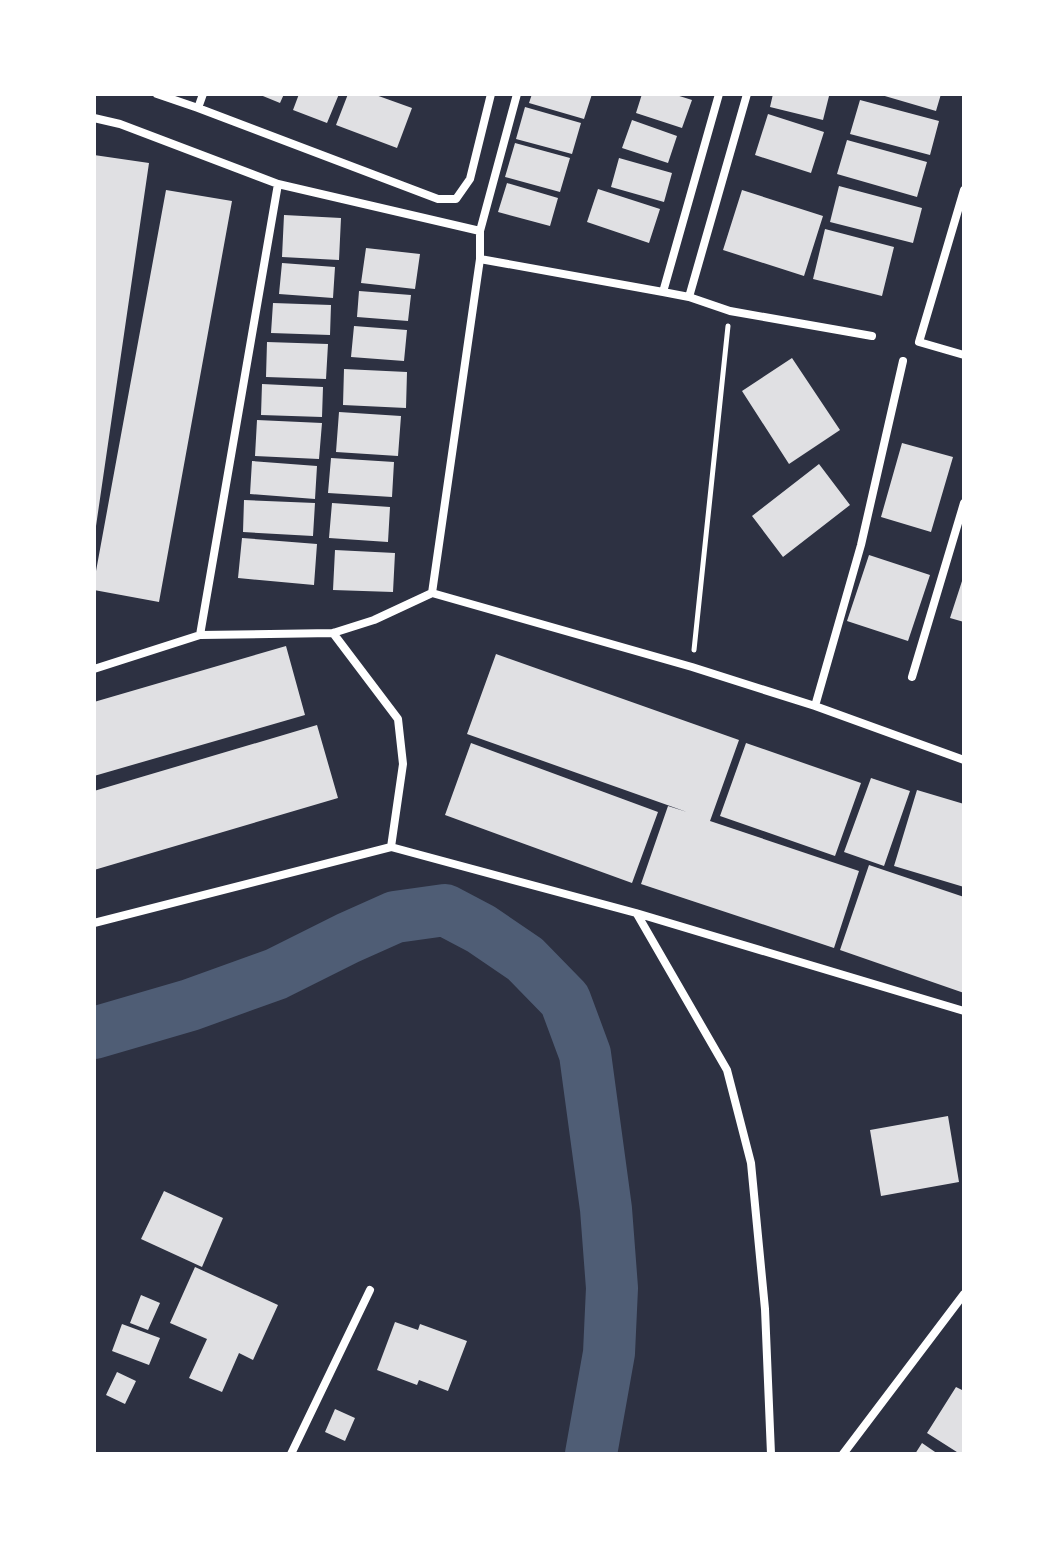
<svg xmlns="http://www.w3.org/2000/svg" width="1058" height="1548" font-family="'Asap Condensed',sans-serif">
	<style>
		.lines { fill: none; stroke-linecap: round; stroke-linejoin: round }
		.river { stroke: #4f5d75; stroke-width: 52 }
		.building { fill: #e0e0e3 }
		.path { stroke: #fff; stroke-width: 5 }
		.minor { stroke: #fff; stroke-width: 8 }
	</style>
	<rect width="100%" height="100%" fill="#2d3142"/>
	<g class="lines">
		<path class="river" d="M94,1033L190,1005L276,974L348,938L395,917L445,910L481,929L525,959L565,1000L585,1054L606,1209L612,1288L609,1353L591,1454"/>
	</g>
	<path class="building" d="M258,94H284L280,103Z
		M299,94H339L327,123L293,110Z
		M348,94H373L412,108L397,148L336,125Z
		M532,94H592L584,119L529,103Z
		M642,94H673L692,100L682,128L636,113Z
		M773,94H821L829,96L823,120L770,107Z
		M878,94H941L936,111Z
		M860,100L939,121L930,155L850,134Z
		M525,107L581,123L572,154L516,139Z
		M768,114L824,132L811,173L755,155Z
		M632,120L677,136L668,163L622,148Z
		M847,140L927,162L917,197L837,174Z
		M515,143L570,158L560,192L505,177Z
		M94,155L149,163L96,526H94Z
		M619,158L672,173L664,202L611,187Z
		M507,183L558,198L550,226L498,212Z
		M839,186L922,208L913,243L830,222Z
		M598,189L660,209L649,243L587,222Z
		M166,190L232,201L159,602L94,590V582Z
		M742,190L823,216L804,276L723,250Z
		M284,215L341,218L339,260L282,257Z
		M825,229L894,247L882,296L813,279Z
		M366,248L420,254L415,289L361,283Z
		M282,263L335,267L333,298L279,294Z
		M359,291L411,295L408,321L357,317Z
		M273,303L331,305L330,335L271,333Z
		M354,326L407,330L404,361L351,357Z
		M267,342L328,344L326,379L266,377Z
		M792,358L840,430L789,464L742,391Z
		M344,369L407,372L406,408L343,405Z
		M262,384L323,387L322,417L261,415Z
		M339,412L401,416L398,456L336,452Z
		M257,420L322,423L319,459L255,456Z
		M902,443L953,457L931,532L881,517Z
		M331,458L394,462L392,497L328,493Z
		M252,461L317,466L315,499L250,494Z
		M819,464L850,505L783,557L752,516Z
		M244,500L315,503L313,536L243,532Z
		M332,503L390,507L388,542L329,538Z
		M242,538L317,544L314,585L238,578Z
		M335,550L395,553L393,592L333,590Z
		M869,555L930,575L908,641L847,621Z
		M963,578H964V622L950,618Z
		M286,646L305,715L94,776V702Z
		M496,654L739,740L710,821L859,871L834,948L641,884L668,806L687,812L467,734Z
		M317,725L338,798L94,870V791Z
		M471,743L658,812L632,883L445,815Z
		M746,743L861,783L835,856L720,816Z
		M871,778L910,791L884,866L844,852Z
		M917,790L964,804V887L894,866Z
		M869,865L964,897V993L840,950Z
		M948,1116L959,1182L881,1196L870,1130Z
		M164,1191L223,1218L202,1267L141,1239Z
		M195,1267L278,1305L253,1360L239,1353L222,1392L189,1378L207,1339L170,1323Z
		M141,1295L160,1303L148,1330L130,1323Z
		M395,1322L418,1330L420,1324L467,1341L448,1391L419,1380L417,1385L377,1370Z
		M122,1324L160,1338L149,1365L112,1351Z
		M117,1372L136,1381L125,1404L106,1395Z
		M956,1387L964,1391V1454H960L927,1433Z
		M335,1409L355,1418L345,1441L325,1432Z
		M922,1443L938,1454H915Z"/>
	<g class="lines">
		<path class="path" d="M694,650L728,326"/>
		<path class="minor" d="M157,94L198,108L438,199H456L470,179L491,94
			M517,94L480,231V259L663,292L689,297L730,311L872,336
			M198,108L203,94
			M94,118L120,124L278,184L480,231
			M964,190L919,342L964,355
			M663,292L719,94
			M689,297L747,94
			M432,593L480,259
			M200,635L278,184
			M94,669L200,635L333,633L374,620L432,593L692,667L815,706L964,760
			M912,677L964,503
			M815,706L861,545L903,361
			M391,847L636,913L964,1011
			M637,914L727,1070L751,1163L765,1309L771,1454
			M94,923L391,847L403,764L398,719L333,633
			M291,1454L370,1290
			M843,1454L964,1294"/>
	</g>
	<rect width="1058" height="1548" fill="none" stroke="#ffffff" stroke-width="192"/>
</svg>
